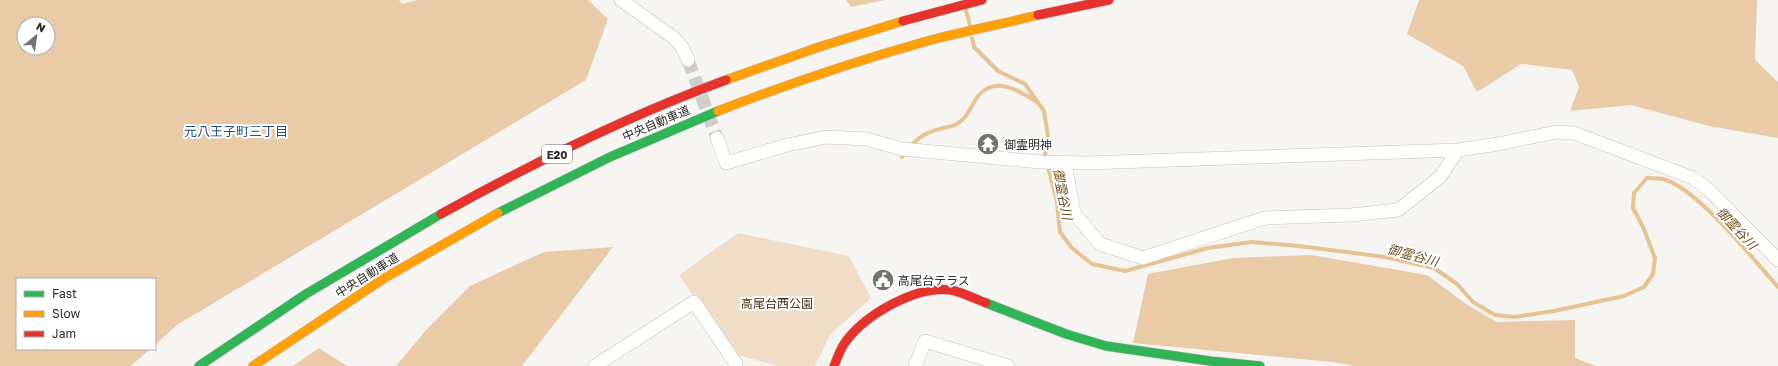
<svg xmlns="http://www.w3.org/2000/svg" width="1778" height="366" font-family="'Golos Text','Noto Sans JP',sans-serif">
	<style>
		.green { fill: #efddc7 }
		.forest { fill: #e9cca7; fill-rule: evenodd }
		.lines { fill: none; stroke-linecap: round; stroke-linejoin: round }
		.stream { stroke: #e7c394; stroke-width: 4 }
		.street-tunnel { stroke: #cfcdca; stroke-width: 13; stroke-dasharray: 13 6; stroke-linecap: butt }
		.street-casing { stroke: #c2c0be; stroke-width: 14 }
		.fast-casing { stroke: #c2c0be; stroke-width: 10 }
		.slow-casing { stroke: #c2c0be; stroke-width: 10 }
		.jam-casing { stroke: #c2c0be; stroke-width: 10 }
		.street { stroke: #fefefd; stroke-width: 13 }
		.fast { stroke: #30b455; stroke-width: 9 }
		.slow { stroke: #ff9f0a; stroke-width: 9 }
		.jam { stroke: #e5322d; stroke-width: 9 }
		.labels { text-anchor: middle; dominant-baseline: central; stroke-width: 4; stroke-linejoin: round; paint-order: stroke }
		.shield { fill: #fff; stroke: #6c6b69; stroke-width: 1 }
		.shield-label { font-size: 11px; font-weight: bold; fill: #2d2b29 }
		.street-label { font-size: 12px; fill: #2d2b29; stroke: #fff }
		.poi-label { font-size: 12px; fill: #2d2b29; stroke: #fff; text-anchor: start }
		.park-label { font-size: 12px; fill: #463114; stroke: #fff }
		.neighbourhood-label { font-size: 13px; fill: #225285; stroke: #fff }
		.water-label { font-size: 13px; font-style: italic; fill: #6f4d1c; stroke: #fff }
	</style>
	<rect width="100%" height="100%" fill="#f7f5f2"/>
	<path class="green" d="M738,233L849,256L871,298L830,335L815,366H777L731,353L679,275Z"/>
	<path class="forest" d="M0,0H399L402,4L417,0H588L608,19L586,80L177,325L155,345V279H17V349H150L131,366H0ZM24,24H48V48H24Z
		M846,0H885L851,7Z
		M1419,0H1757L1755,60L1778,82V138L1709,126L1631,105L1570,111L1579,87L1572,70L1521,64L1477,92L1463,66L1407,34Z
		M613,247L522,366H396L427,329L470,286L544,252Z
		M1311,255L1427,275L1466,304L1497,322L1575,320V358L1596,366H1355L1332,362L1133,343L1148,274L1233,258Z
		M319,348L347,366H293Z"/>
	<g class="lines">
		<path class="stream" d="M966,10L970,25
			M972,38L974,47L998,71L1025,84L1044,111L1048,136L1045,155L1057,202L1060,232L1072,248L1092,264L1125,271L1208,248L1251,242L1299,246L1385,257L1434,268L1457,284L1473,302L1495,315L1514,317L1554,311L1624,296L1644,287L1653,274L1655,258L1643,227L1633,208L1634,193L1647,178C1653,178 1660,178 1666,180C1698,190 1754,260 1778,287
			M902,157C913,142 922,133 940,129C945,127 950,127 955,125C969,118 970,106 979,95C996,75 1021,92 1037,102"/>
		<path class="street-tunnel" d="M688,60L717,138"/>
		<g class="street-casing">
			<path id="street" d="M621,0L674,38L682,47L688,60
				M717,138L726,163L787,145L827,137L866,139L902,149L1041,162L1087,163L1458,150L1498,144L1556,132L1574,133L1693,178L1709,190L1778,260
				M1065,163L1074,213L1100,244L1143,258L1265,218L1351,215L1398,210L1440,177L1458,150
				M595,366L694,302L736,364L735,366
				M915,366L925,341L1008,366"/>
		</g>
		<g class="fast-casing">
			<path id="fast" d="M498,213L610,157L718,111
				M986,303L1066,334L1106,346L1210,361L1260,366
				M199,366L306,294L441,214"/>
		</g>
		<g class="slow-casing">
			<path id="slow" d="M726,80L819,47L903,21
				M718,111C788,84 859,60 931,40C966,31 1002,24 1038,15
				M253,366L383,279L498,213"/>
		</g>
		<g class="jam-casing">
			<path id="jam" d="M1038,15L1109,0
				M903,21L982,0
				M441,214C533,163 627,116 726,80
				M834,366C837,359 840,350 844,344C864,315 916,285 951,290C962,292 975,299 986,303"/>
		</g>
		<use href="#street" class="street"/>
		<use href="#fast" class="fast"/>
		<use href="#slow" class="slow"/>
		<use href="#jam" class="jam"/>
	</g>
	<defs>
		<g id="temple-disc" transform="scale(1.15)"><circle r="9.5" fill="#74726f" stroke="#fff"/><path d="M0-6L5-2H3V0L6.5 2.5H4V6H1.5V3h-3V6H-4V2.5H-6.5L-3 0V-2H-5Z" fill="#fff"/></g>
		<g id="civic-disc" transform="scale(1.15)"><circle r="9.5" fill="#74726f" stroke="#fff"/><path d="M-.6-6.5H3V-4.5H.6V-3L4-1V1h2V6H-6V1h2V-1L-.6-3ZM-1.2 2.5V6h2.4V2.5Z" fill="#fff"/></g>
	</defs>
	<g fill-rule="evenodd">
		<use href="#temple-disc" x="988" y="144"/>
		<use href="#civic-disc" x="883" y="280"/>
	</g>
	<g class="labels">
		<rect class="shield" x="542" y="145" width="30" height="18" rx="3"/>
		<g class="shield-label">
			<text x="557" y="154">E20</text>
		</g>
		<g class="street-label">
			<text transform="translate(656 123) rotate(-23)">中央自動車道</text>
			<text transform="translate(367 275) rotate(-32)">中央自動車道</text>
		</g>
		<g class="poi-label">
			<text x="1004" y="144">御霊明神</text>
			<text x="898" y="280">高尾台テラス</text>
		</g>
		<g class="park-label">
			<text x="777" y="303">高尾台西公園</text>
		</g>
		<g class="neighbourhood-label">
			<text x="236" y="131">元八王子町三丁目</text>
		</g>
		<g class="water-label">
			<text transform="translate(1063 194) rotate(79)">御霊谷川</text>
			<text transform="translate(1737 228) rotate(47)">御霊谷川</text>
			<text transform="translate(1413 255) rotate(15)">御霊谷川</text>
		</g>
	</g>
	<rect x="16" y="278" width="140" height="72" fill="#ffffff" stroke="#abaaa9"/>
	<rect x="24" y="291" width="20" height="6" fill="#30b455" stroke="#abaaa9"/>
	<text x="52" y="298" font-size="12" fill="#2d2b29">Fast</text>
	<rect x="24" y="311" width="20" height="6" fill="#ff9f0a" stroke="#abaaa9"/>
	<text x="52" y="318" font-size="12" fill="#2d2b29">Slow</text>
	<rect x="24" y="331" width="20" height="6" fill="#e5322d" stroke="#abaaa9"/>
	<text x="52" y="338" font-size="12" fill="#2d2b29">Jam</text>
	<g transform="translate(36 36) rotate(29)"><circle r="19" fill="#ffffff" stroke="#abaaa9"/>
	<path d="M0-3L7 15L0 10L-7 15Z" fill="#74726f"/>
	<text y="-6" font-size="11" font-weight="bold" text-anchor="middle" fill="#2d2b29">N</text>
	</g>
</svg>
